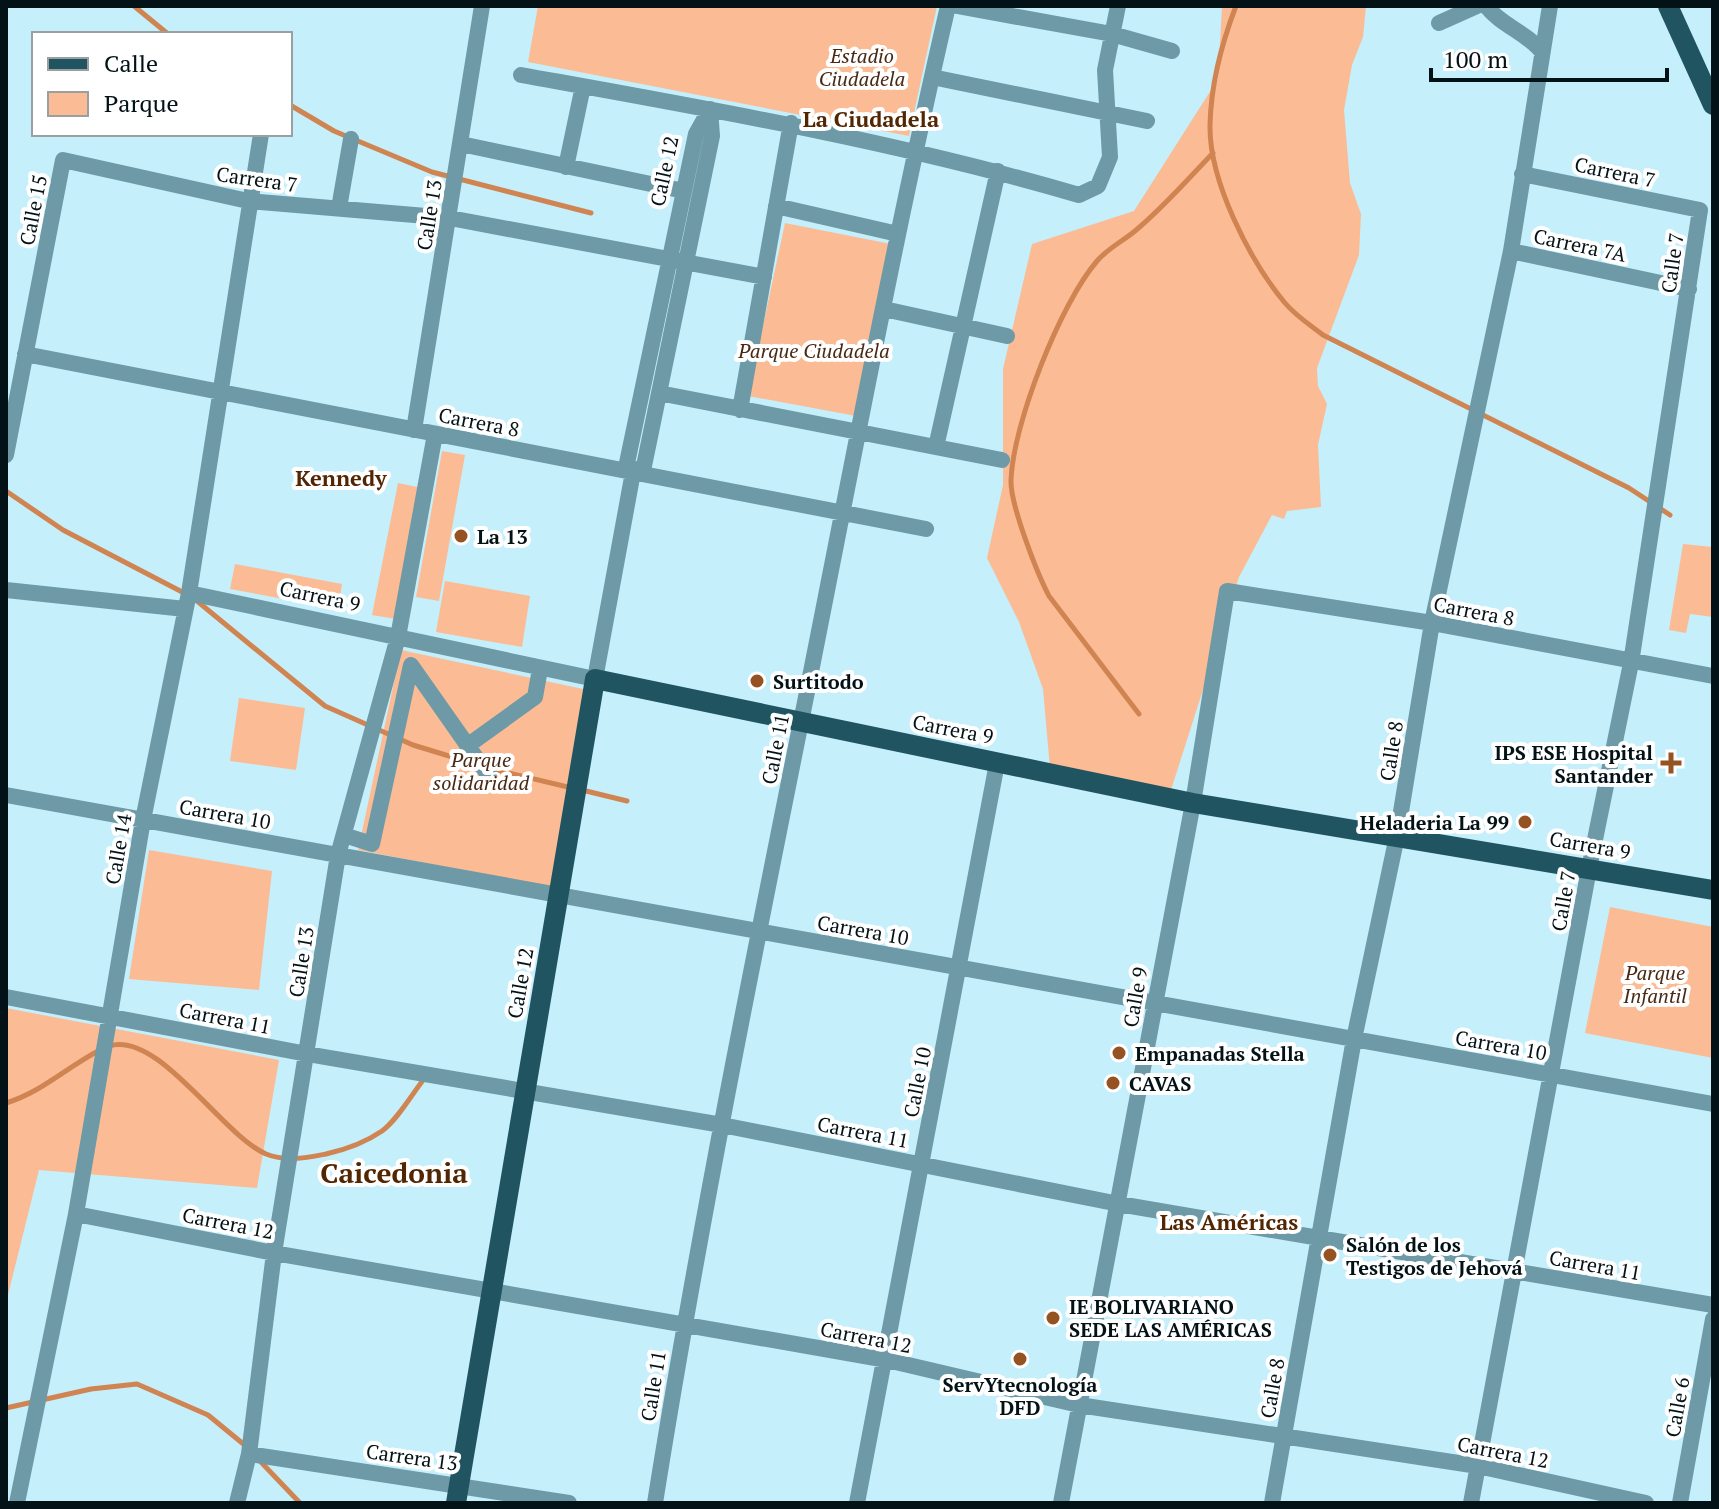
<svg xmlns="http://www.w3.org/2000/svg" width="1719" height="1509" font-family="'PT Serif',serif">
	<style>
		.green { fill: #fbbc95 }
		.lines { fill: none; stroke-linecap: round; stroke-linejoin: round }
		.stream { stroke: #cf8451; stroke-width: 5 }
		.minor { stroke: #6d9aa6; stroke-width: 16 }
		.major { stroke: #205461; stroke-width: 20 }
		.poi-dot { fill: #955322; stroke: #fff; stroke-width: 3 }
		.labels { text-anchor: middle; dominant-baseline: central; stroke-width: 8; stroke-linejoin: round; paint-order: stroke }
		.park-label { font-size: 20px; font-style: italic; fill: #492914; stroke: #fff }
		.street-label { font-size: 20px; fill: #031216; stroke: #fff }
		.poi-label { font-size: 20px; font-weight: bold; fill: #031216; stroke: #fff; text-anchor: start }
		.neighbourhood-label { font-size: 22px; font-weight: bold; fill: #522602; stroke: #fff }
		.district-label { font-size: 28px; font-weight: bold; fill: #522602; stroke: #fff }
	</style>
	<rect width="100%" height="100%" fill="#c5effb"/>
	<path class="green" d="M538,6H937L909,136L528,62Z
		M1222,6H1366L1363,37L1352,65L1344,110L1350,183L1361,214L1359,255L1317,368L1318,386L1327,404L1318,445L1321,507L1287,511L1284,519L1272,515L1239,577L1171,790L1050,768L1043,689L1019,622L987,558L1003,485V369L1032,244L1134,211L1218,79Z
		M785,223L891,244L856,416L748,396Z
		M442,451L465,455L439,601L416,597Z
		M398,483L422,488L396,619L372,615Z
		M1683,544L1713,547V617L1690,614L1686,633L1669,630Z
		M235,564L342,584L338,609L230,589Z
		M445,581L530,596L522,647L436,632Z
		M401,650L602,693L560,889L358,850Z
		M239,698L305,708L296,770L230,761Z
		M149,850L272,871L259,990L129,979Z
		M1610,907L1713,927V1058L1585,1033Z
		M6,1008L279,1060L257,1188L39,1170L6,1303Z"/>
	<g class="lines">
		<path class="stream" d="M134,6L168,34
			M1236,6C1221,45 1211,83 1210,125C1209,181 1250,261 1285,303C1296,316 1310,325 1323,335L1629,488L1670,515
			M290,105L334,131L432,172L591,213
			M6,491L63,530L186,594
			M197,601L325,706L413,745L475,764
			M1139,714L1049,596C1037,573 1010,504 1011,480C1013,424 1060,304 1097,261C1107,249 1123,241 1135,231C1163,208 1188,179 1213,153
			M488,768L572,788
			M582,790L627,801
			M109,1046C158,1030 222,1135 266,1154C286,1162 305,1158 326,1154C344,1150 366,1142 382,1131C398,1119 412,1094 424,1079
			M6,1103C42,1092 67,1067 100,1050
			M6,1408L91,1389L137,1384L208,1415L247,1447
			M259,1460L300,1503"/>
		<path class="minor" d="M957,6L1112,34L1172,51
			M1486,6C1502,26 1526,32 1542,52
			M1439,23L1477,6
			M521,75C709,109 895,141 1079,195L1098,186L1110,157L1105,70L1118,6
			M932,77L1147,121
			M461,144L684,191
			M566,167L583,86
			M776,206L898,234
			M339,208L351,139
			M1511,251L1689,289
			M884,309L1007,336
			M25,354L926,529
			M659,393L1002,460
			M740,410L791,123
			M414,430L482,6
			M936,447L998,171
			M6,455L63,160L248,201L450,218L764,277
			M633,472L644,466L712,136L710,109
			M6,590L185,609
			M189,593L595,679L633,472L627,463L696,134L710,109
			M467,746L535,697L540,669
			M6,795L1713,1104
			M344,835L372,844L411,665L489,776
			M6,997L307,1054L722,1125L1119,1204L1713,1305
			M76,1214L274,1253L887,1360L1079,1405L1478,1466L1646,1503
			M249,1454L569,1503
			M17,1503L76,1214L143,820L189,593L261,134
			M237,1503L249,1454L274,1253L338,855L398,637L435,434
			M655,1503C698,1233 752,965 806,697C852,466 895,235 948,6
			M857,1503L997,763
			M1061,1503L1193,803L1227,591L1432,623L1713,676
			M1272,1503L1354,1039L1397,836L1432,623L1511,251L1550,6
			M1471,1503L1589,869L1631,663L1700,210L1522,174
			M1680,1503L1713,1319"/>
		<path class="major" d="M1668,6L1713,105
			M456,1503L595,679L1193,803L1713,890"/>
	</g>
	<g class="poi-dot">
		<circle cx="461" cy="536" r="8"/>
		<circle cx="757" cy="681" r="8"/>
		<path d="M1667 751h8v8h8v8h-8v8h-8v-8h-8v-8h8z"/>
		<circle cx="1525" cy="822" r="8"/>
		<circle cx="1119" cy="1053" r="8"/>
		<circle cx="1113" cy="1083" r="8"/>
		<circle cx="1330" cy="1255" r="8"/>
		<circle cx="1053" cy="1318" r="8"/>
		<circle cx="1020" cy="1359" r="8"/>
	</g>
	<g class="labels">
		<g class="park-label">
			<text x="862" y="55">Estadio<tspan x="862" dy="23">Ciudadela</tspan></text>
			<text x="814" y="350">Parque Ciudadela</text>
			<text x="481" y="759">Parque<tspan x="481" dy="23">solidaridad</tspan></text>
			<text x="1655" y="972">Parque<tspan x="1655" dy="23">Infantil</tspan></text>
		</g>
		<g class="street-label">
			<text transform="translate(664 171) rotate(-78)">Calle 12</text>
			<text transform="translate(1615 172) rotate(12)">Carrera 7</text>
			<text transform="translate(257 179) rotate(8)">Carrera 7</text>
			<text transform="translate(33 210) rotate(-79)">Calle 15</text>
			<text transform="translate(429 215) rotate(-81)">Calle 13</text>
			<text transform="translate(1580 245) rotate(12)">Carrera 7A</text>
			<text transform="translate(1672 263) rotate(-82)">Calle 7</text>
			<text transform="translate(479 422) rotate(11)">Carrera 8</text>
			<text transform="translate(320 596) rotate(12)">Carrera 9</text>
			<text transform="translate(1474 611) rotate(11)">Carrera 8</text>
			<text transform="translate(953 729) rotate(11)">Carrera 9</text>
			<text transform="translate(775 749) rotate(-79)">Calle 11</text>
			<text transform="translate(1391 751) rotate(-81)">Calle 8</text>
			<text transform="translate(225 814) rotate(10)">Carrera 10</text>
			<text transform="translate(1590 845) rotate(10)">Carrera 9</text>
			<text transform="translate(118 849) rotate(-80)">Calle 14</text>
			<text transform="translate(1563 901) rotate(-80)">Calle 7</text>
			<text transform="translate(863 930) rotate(10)">Carrera 10</text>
			<text transform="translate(301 962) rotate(-81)">Calle 13</text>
			<text transform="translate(520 983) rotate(-80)">Calle 12</text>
			<text transform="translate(1135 997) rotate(-80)">Calle 9</text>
			<text transform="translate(225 1018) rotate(11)">Carrera 11</text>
			<text transform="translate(1501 1045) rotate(10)">Carrera 10</text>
			<text transform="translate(917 1082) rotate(-79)">Calle 10</text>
			<text transform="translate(863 1132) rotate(11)">Carrera 11</text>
			<text transform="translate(228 1223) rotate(11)">Carrera 12</text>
			<text transform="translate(1595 1265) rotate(10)">Carrera 11</text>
			<text transform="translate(866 1337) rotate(11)">Carrera 12</text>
			<text transform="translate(653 1386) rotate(-81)">Calle 11</text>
			<text transform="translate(1272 1388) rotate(-80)">Calle 8</text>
			<text transform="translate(1677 1407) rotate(-80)">Calle 6</text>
			<text transform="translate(1503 1452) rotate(11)">Carrera 12</text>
			<text transform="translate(412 1457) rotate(8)">Carrera 13</text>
		</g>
		<g class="poi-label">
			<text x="477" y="536">La 13</text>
			<text x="773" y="681">Surtitodo</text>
			<text x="1653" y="752" text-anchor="end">IPS ESE Hospital<tspan x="1653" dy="23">Santander</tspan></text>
			<text x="1509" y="822" text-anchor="end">Heladeria La 99</text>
			<text x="1135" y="1053">Empanadas Stella</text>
			<text x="1129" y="1083">CAVAS</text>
			<text x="1346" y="1244">Salón de los<tspan x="1346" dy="23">Testigos de Jehová</tspan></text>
			<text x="1069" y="1306">IE BOLIVARIANO<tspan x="1069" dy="23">SEDE LAS AMÉRICAS</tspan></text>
			<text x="1020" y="1384" text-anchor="middle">ServYtecnología<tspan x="1020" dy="23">DFD</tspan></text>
		</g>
		<g class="neighbourhood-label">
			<text x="871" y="118">La Ciudadela</text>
			<text x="341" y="477">Kennedy</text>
			<text x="1229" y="1221">Las Américas</text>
		</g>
		<g class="district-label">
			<text x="394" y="1172">Caicedonia</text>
		</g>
	</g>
	<rect width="1719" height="1509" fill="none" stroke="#031216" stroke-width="16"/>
	<rect x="32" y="32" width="260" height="104" fill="#ffffff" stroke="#9aa0a2" stroke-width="2"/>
	<rect x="48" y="58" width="40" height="12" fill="#205461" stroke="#9aa0a2" stroke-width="2"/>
	<text x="104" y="72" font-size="24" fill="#031216">Calle</text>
	<rect x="48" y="92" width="40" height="24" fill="#fbbc95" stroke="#9aa0a2" stroke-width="2"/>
	<text x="104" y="112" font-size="24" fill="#031216">Parque</text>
	<path d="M1431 68v12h236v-12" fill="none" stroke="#031216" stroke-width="4"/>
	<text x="1443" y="68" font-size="24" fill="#031216" stroke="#ffffff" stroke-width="6" paint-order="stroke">100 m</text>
</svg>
